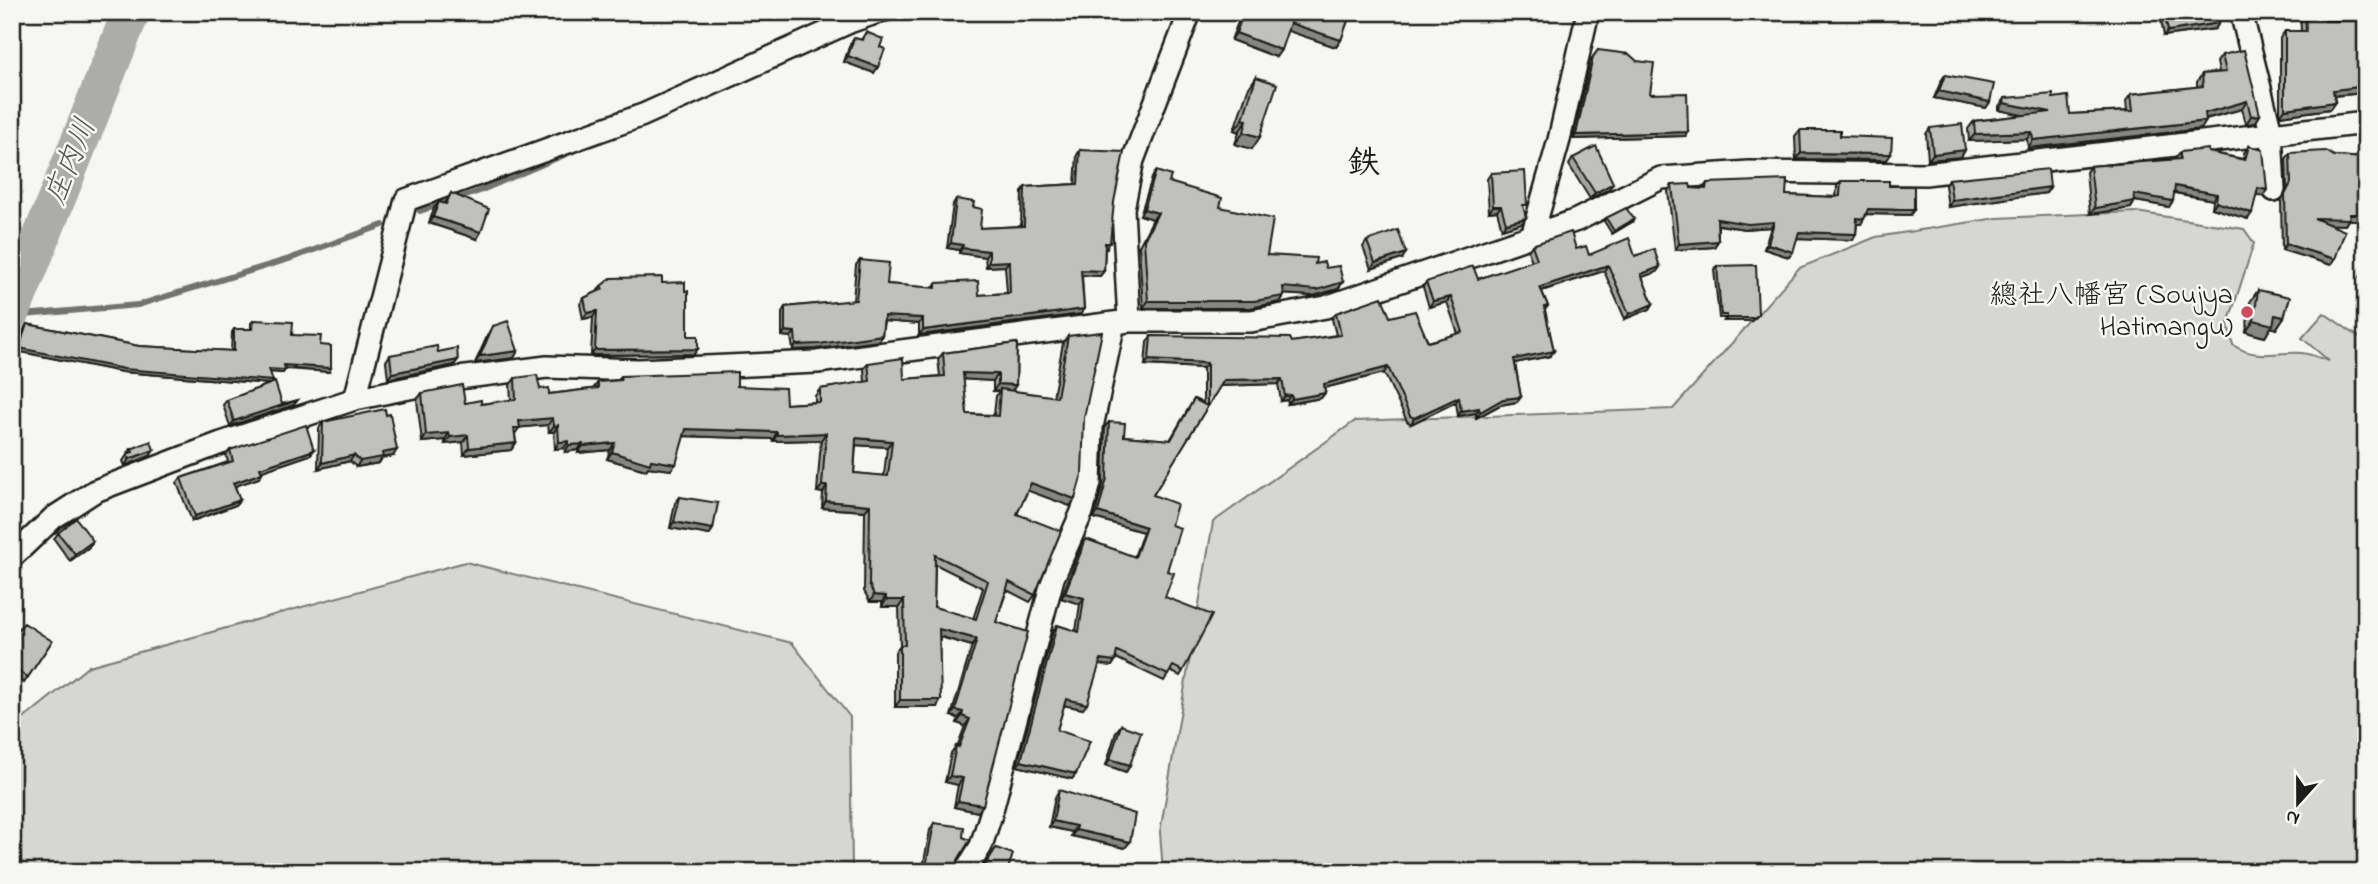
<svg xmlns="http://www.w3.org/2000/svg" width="2378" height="884" font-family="'Indie Flower','Klee One',sans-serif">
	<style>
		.green { fill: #d6d6d2; stroke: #797977; stroke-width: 2 }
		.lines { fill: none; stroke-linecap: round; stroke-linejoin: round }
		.stream { stroke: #727271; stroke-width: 6 }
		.river { stroke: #acaca9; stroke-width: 38 }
		.minor-casing { stroke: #1c1c1c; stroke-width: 26 }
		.minor { stroke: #f6f6f2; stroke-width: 21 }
		.wall { fill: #a5a5a3; stroke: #1c1c1c; stroke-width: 2; fill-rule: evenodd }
		.shaded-wall { fill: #868684; stroke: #1c1c1c; stroke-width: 2 }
		.building { fill: #c0c0bd; stroke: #1c1c1c; stroke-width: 2; fill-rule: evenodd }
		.poi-dot { fill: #d1495b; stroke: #f6f6f2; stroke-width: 2.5 }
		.labels { text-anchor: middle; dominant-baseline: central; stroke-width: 5; stroke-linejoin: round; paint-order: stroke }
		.poi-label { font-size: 28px; fill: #1c1c1c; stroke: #f6f6f2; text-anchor: end }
		.water-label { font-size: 30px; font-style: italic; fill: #565654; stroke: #f6f6f2 }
		.quarter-label { font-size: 32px; font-weight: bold; fill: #1c1c1c; stroke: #f6f6f2 }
	</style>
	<rect width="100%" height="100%" fill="#f6f6f2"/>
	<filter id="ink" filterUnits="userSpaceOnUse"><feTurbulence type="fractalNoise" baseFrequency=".0143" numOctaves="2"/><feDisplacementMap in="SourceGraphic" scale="14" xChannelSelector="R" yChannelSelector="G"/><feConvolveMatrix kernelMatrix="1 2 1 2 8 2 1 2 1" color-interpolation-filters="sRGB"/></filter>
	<g filter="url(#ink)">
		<path class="green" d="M2136,212L2244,229L2254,243L2228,324L2233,345C2257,361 2276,351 2302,353C2311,354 2320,358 2329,361L2302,338L2324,313L2366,342V872H1163L1160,832L1213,522L1355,421L1673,409L1799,268L1876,237L1997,218Z
			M465,562L792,643L850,717L852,872H12V728L89,666Z"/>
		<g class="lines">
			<path class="stream" d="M876,24L910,12
				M420,211L477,192L578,149
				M12,316L138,305L289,259L383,225"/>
			<path class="river" d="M12,311L131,12"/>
			<g class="minor-casing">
				<path id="minor" d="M2241,12L2271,132L2274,190
					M1532,236L1559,140L1588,12
					M1129,321L1123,209L1133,160L1190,12
					M355,399L406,200L643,115L852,21L878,12
					M12,557L53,518L95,491L221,443L355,399L458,378L547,367L638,370L817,362L1129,321H1251L1326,307L1577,220L1661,178L1749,172L1925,174L2366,123
					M965,872L981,846L991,814L1053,578L1082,512L1090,483L1092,427L1114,323"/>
			</g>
			<use href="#minor" class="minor"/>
		</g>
		<path class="wall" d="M1243,12H1351L1341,40L1336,47L1287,30L1276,57L1231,40L1240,17Z
			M2175,12H2217L2219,23L2215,29L2164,36L2161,20L2165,14Z
			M2300,12H2325V21L2366,20V96L2365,93L2334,96L2335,102L2330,109L2280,116V38L2285,31H2301Z
			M866,32L880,47L874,73L844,62L850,44L854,38L861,40Z
			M1598,50L1650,94L1685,136L1573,139L1590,61Z
			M2222,55L2260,115L2255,123L2246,124L2242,109L2206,119V121L2201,129L2028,148L2027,139L1969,141L1968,129L1974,121L2024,115L1999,110V106L2005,98H2053L2070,114L2127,111L2126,101L2131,94L2197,87V82L2202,74L2219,72L2217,62Z
			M1945,75L1990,102L1986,108L1934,98L1941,81Z
			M1256,77L1252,149L1235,144L1239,132L1234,130L1248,89Z
			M1930,128L1965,150L1961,157L1928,160L1926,134Z
			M1800,130L1887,160L1796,159L1795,136Z
			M2249,146L2263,196L2256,194L2248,219L2212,208L2213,200L2174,193L2169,207L2135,201L2131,208L2090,214L2086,172L2090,166L2175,159L2180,152H2208L2243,159L2244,153Z
			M1080,150L1114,202L1107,249L1105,248L1104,271L1100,276L1082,275L1084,309L1081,314L919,335V324L884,321L882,335L879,341L816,349L793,350L791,337L782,336V312L785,307L853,301L856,265L860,260L887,284L933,288L936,283L979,295L1007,293L1005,266L986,267L985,257L959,253V250L947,248L953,204L956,199L973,207L980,228L1021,226L1022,192L1025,187L1075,184L1077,155Z
			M2290,153L2366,158V220H2348L2345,225L2329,224L2331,265L2282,250L2281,201L2287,189L2286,159Z
			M1573,158L1613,183L1609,189L1590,199L1569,165Z
			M1156,171L1169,182L1220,207L1267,255L1315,264L1326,268L1343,282L1338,289L1313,296L1284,294V296L1280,302L1250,308H1143L1139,246L1153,219L1140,215L1152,178Z
			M1491,173L1524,209L1522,223L1502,229L1497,211L1489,212L1487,179Z
			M1949,179L2050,187L2046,193L1948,207L1945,185Z
			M1841,181L1889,186L1910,215L1866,214L1861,224H1857L1856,234L1853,240L1797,238L1789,257L1764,249L1771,227L1745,229L1718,225V241L1714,247L1675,250L1668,191L1672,185L1703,189L1707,183L1786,195L1835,197H1836L1837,186Z
			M451,193L477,239L429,223L434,208L439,202L445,204Z
			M1606,218L1632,222L1612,234L1604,221Z
			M1367,241L1402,259L1371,269L1363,247Z
			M1532,245L1576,249L1589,255L1635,256L1657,272L1642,277L1653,304L1650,309L1625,319L1604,271L1542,291L1548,306L1545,310L1554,351L1550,356L1515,363L1521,397L1517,402L1500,405L1476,418V413L1458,416L1456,402L1411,424L1407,421L1384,373L1324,388L1325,393L1321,398L1288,404L1287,400L1281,401L1278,384L1220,386L1153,495L1171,525L1165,597L1183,671L1180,676L1170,671L1164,681L1116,658L1115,661L1112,666L1099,664L1083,709L1064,705L1057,730L1076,774L1072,779L1017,766L1053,631L1057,625L1076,631L1080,604L1061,598L1082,544L1086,539L1134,557L1143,532L1094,518L1103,484L1105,427L1109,422L1124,436L1170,440L1194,399L1203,403V368L1145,365L1147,342L1151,336L1292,342L1336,335L1332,319L1336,313L1390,317L1428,342L1458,334L1447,302L1429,307L1423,287L1426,282L1478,279L1532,261L1528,251Z
			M1717,266L1758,315L1755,318L1751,321H1724L1725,318H1719L1714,269Z
			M662,283L688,336L694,354L591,355L593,317L583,319L580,304L584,298L597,292L601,286Z
			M2258,290L2284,317L2276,329L2271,327L2265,337L2246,332L2250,302Z
			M254,320L320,345L329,372L285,369L283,373L270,372V384L282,404L294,405L230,426L223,405L227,400L270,384L122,372L16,351L25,327L27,324L139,346L231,351L232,332L234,329H251V323Z
			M493,326L514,358L475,363L489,332Z
			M1068,336L1084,418L1070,506L1028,490L1017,514L1035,595L1030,602L1007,590L996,622L978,812L954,807L958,785L945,782L951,753L956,746L957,747L965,726L957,723L959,718L951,716L972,646L940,637L937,707H895V652L900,645L899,607H882V602H870L864,591L865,511L822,508L823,493L817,492L821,440L773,441V439L684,436L671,470L648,467L646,470L607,459L610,450L578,453V450L565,452L564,448L555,449L554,432H549L548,425L520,427L515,434L516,443L511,450L464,455L463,442L445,444V440L422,442L417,400L422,393L465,403L481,404L511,400L510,385L515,378L549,394L593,389L598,382L618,380L621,376L737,386L786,404L815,402V396L820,389L865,382L864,369L868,363L904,379L940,376L938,359L943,353L1017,343L1016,385L1012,391L1053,397L1063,343ZM963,379L993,381V391H999L996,396L994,415L967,414ZM856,445L887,447L884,476L854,473ZM935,564L983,588L973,619L934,607Z
			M438,352L458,360L454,365L388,379L386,361L390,355Z
			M323,422L393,456L382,458L379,463L356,467L350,461L318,469L319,428Z
			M131,449L154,450L150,456L125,466L123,461Z
			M230,450H314L310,455L262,471L259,478L235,486L240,500L236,505L192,521L177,483L181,478L228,462L226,455Z
			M680,497L713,529L709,535L670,528L675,503Z
			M58,533L93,541L89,547L70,561L54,539Z
			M12,636L52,641L24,683L12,675Z
			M1121,725L1130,765L1126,772L1106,765L1116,732Z
			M1059,790L1125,848L1071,836L1072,832L1049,827L1055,797Z
			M934,823L958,860L956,872H922L930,830Z"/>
		<path class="shaded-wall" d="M1360,12H1371L1369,15Z
			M1290,23L1341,40L1336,47L1285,30Z
			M2219,23L2215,29L2164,36L2168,31Z
			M1236,33L1281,50L1276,57L1231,40Z
			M848,56L878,67L874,73L844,62Z
			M2366,86L2365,93L2328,96L2333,90Z
			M1939,91L1990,102L1986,108L1934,98Z
			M2247,101L2242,109L2200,120L2205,113Z
			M2335,102L2330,109L2280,116L2285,109Z
			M2004,103L2051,112L2046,120L1999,110Z
			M2260,115L2255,123L2246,124L2251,116Z
			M1243,119L1247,120L1239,132L1234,130Z
			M2206,121L2201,129L2028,148L2033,140Z
			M1244,132L1260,137L1252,149L1235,144Z
			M1688,132L1685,136L1573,139L1576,135Z
			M2032,132L2027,139L1969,141L1975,134Z
			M1965,150L1961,157L1928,160L1933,154Z
			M1801,153L1891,154L1887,160L1796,159Z
			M1613,183L1609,189L1590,199L1595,193Z
			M2175,186L2217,194L2213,200L2171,192Z
			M2050,187L2046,193L1948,207L1952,200Z
			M2258,188L2267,190L2263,196L2253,194Z
			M2134,194L2173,201L2169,207L2130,200Z
			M2135,201L2131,208L2090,214L2095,208Z
			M2216,202L2252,213L2248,219L2212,208Z
			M1493,206H1501L1497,211L1489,212Z
			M1144,209L1158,213L1153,219L1140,215Z
			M1868,209L1914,210L1910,215L1865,214Z
			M2350,214H2366V220H2348L2345,225L2309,224L2314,218Z
			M433,217L481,232L477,239L429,223Z
			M1526,218L1522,223L1502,229L1506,223Z
			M1857,218L1864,219L1861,224H1853Z
			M1634,219L1632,222L1612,234L1614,231Z
			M1717,219L1774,222L1771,227L1745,229L1714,224Z
			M1799,232L1856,234L1853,240L1795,238Z
			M1718,241L1714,247L1675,250L1679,244Z
			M951,243L963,245L959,250L947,248Z
			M1768,244L1793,252L1789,257L1764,249Z
			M2286,244L2335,259L2331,265L2282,250Z
			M962,248L989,251L985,257L959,253Z
			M1406,253L1402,259L1371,269L1375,263Z
			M1009,261L1005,266L986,267L989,262Z
			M1608,265L1604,271L1537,292L1540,287Z
			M1660,267L1657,272L1637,279L1641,274Z
			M1081,270L1104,271L1100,276L1078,275Z
			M2365,271H2366V279L2360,277Z
			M1343,282L1338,289L1313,296L1279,294L1283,287Z
			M1284,296L1280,302L1250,308H1143L1148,301Z
			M1451,297L1447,302L1429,307L1433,301Z
			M1653,304L1650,309L1625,319L1629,314Z
			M1084,309L1081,314L919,335L923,330Z
			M597,311L593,317L583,319L587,313Z
			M1758,315L1755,318L1751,321H1724L1727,318Z
			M2275,315L2284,317L2276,329L2271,327L2265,337L2246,332L2254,320Z
			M884,316L923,318L919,324L881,321Z
			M785,331L795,332L791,337L782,336Z
			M882,335L879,341L816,349L793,350L796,345Z
			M19,348L273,381L270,384L122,372L16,351Z
			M698,349L694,354L591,355L595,350Z
			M518,351L514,358L475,363L480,356Z
			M1554,351L1550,356L1510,364L1514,359Z
			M458,360L454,365L388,379L392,373Z
			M1149,360L1207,363L1203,368L1145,365Z
			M284,365L331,368L329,372L281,368Z
			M1388,367L1384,373L1320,389L1324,384Z
			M269,369L285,370L283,373L267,372Z
			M963,373L998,374L993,381L958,379Z
			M1282,379L1278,384L1220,386L1224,380Z
			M998,384L1016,385L1011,392L993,391Z
			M1325,393L1321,398L1288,404L1292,399Z
			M1291,395L1287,400L1281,401L1285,396Z
			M1459,397L1456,402L1411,424L1414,418Z
			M1521,397L1517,402L1500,405L1476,418L1480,412L1503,399Z
			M298,400L294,405L230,426L234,421Z
			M1479,408L1476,413L1458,416L1461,411Z
			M553,418L548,425L515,428L519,421Z
			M558,425L554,432H549L554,426Z
			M686,429L777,432L773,439L681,436Z
			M449,433L445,440L422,442L426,435Z
			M826,433L821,440L773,441L777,435Z
			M468,435L463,442L445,444L450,437Z
			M856,438L892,441L887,447L852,445Z
			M569,441L564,448L555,449L559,442Z
			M516,443L511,450L464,455L469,448Z
			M615,443L610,450L578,453L583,446Z
			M583,444L578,450L565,452L569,445Z
			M154,450L150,456L125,466L129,459Z
			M314,450L310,455L257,473L260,468Z
			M397,450L393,456L382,458L379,463L356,467L360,461L382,453Z
			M612,452L676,464L671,470L648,467L646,470L607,459Z
			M354,455L350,461L318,469L322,463Z
			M262,473L259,478L230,488L233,483Z
			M1031,483L1075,499L1070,506L1026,490Z
			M822,486H827L823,493L817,492Z
			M240,500L236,505L192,521L195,516Z
			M826,501L870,505L865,511L822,508Z
			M1098,512L1146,527L1143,532L1094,518Z
			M674,522L713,529L709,535L670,528Z
			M93,541L89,547L70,561L75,554Z
			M1065,593L1084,598L1080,604L1061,598Z
			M874,595L886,596L882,602H870Z
			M886,600H904L899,607H882Z
			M939,629L977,639L972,646L935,635Z
			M1101,659L1115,661L1112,666L1097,664Z
			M1066,699L1087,704L1083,709L1062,705Z
			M900,700H941L937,707H895Z
			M955,710L963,712L959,718L951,716Z
			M962,716L970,719L965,726L957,723Z
			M1110,759L1130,765L1126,772L1106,765Z
			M1021,761L1076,774L1072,779L1017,766Z
			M950,776L963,778L958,785L945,782Z
			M958,801L983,805L978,812L954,807Z
			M1053,821L1076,826L1072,832L1049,827Z
			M1076,830L1130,842L1125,848L1071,836Z
			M944,867L957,870L956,872H940Z"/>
		<path class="building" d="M1244,12L1252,13L1253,12H1351L1341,40L1290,23L1281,50L1236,33Z
			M2178,12H2217L2219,23L2168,31L2165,14Z
			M2305,12H2325V21L2366,20V86L2333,90L2335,102L2285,109V31H2306Z
			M866,32L883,39L880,47L885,49L878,67L848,56L854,38L863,40Z
			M1598,50L1629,54L1637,61L1654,63L1650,94L1687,93L1688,132L1576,135L1593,57Z
			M2244,50L2260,115L2251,116L2247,101L2205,113L2206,121L2033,140L2032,132L1975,134L1974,121L2051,112L2004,103L2005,98L2053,94V98L2068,96L2070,114L2133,111L2131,94L2203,86L2202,74L2226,72L2222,55Z
			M1945,75L1994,84L1990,102L1939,91Z
			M1256,77L1277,84L1260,137L1244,132L1247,120L1243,119Z
			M1962,124L1965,150L1933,154L1930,128Z
			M1800,130H1840V136L1892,138L1891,154L1801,153Z
			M1596,146L1613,183L1595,193L1573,158Z
			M2249,146L2263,150L2267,190L2258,188L2252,213L2216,202L2217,194L2175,186L2173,201L2134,194L2135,201L2095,208L2090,166L2180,159V152L2208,149V152L2245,160Z
			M1080,150L1124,152L1114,202L1110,243H1105L1104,271L1081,270L1084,309L923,330V318L884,316L882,335L819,344L796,345L795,332L785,331V307L856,300L860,260L889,263L887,284L936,288V283L978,281L979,295L1010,293L1009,261L989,262V251L962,248L963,245L951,243L956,199L974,202L973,207L982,209L980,228L1024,226L1025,187L1078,184Z
			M2326,151L2334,156L2366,158V214H2350L2349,219L2314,218L2345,231L2335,259L2286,244L2285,195L2291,183L2290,153Z
			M2048,169L2050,187L1952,200L1949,179Z
			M1156,171L1171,176L1169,182L1222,198L1220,207L1273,219L1267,255L1316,258L1315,264L1324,262L1326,268L1339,266L1343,282L1317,290L1283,287L1284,296L1254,301H1148L1144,240L1158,213L1144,209Z
			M1525,171L1527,205H1523L1526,218L1506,223L1501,206H1493L1491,173Z
			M1787,180L1786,195L1835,197L1840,196L1841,181H1889V186H1914V210L1868,209L1864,219L1857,218L1856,234L1799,232L1793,252L1768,244L1774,222L1748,224L1717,219L1718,241L1679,244L1672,185L1690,184L1691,188L1706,189L1707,183Z
			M451,193L489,209L481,232L433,217L439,202L446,204Z
			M1626,208L1634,219L1614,231L1606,218Z
			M1398,230L1406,253L1375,263L1367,241Z
			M1571,232L1576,249L1586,246L1589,255L1629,238L1635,256L1654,249L1660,267L1641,274L1653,304L1629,314L1608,265L1540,287L1548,306L1544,307L1554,351L1514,359L1521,397L1503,399L1480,412L1479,408L1461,411L1459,397L1414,418L1410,416L1388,367L1324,384L1325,393L1292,399L1291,395L1285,396L1282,379L1224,380L1153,495L1177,504L1171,525L1180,528L1167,571L1174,573L1165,597L1212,615L1183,671L1173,666L1168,675L1117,651L1115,661L1101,659L1087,704L1066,699L1057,730L1090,741L1076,774L1021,761L1057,625L1079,632L1084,598L1065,593L1086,539L1135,557L1146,527L1098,512L1107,478L1109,422L1125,423L1124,436L1171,440L1194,399L1207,406V363L1149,360L1151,336L1290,338L1292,342L1341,335L1336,313L1382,297L1390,317L1415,311L1428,342L1463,332L1451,297L1433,301L1426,282L1473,266L1478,279L1537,259L1532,245Z
			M1756,265L1758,315L1753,318H1727V315H1721L1717,266Z
			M662,277V283L685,282V291H688V336H698V349L595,350L597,311L587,313L584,298L603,289L601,286L611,278Z
			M2258,290L2290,297L2284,317L2275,315L2273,325L2254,320Z
			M254,320L293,322L292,335L321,336L320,345L331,346V368L284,365L285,370L269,369L273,381L124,369L19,348L27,324L139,346L234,351V329H253Z
			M508,321L518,351L480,356L493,326Z
			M1102,332L1084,418L1082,474L1075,499L1031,483L1017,514L1061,531L1035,595L1009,582L996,622L1028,632L983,805L958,801L963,778L950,776L956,746L959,747L970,719L962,716L963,712L955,710L977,639L939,629L941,700H900V645H905L904,600H886V596L874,595L869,584L870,505L826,501L827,486H822L826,433L777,435V432L686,429L676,464L651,460L650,464L612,452L615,443L583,446V444L569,445V441L559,442L558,425L554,426L553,418L519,421L520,428H514L516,443L469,448L468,435L450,437L449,433L426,435L422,393L462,385L465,403L481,400V404L516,399L515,378L537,375L540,389L549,388V394L598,388V382L621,380V376L737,372V386L785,388L786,404L820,402V389L870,381L868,363L903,358L904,379L945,376L943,353L1017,343L1016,385L998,384V374L963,373L967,414L998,416L1000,389L1057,397L1068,336ZM856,438L892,441L888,476L854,473ZM935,555L988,581L976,619L934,607Z
			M437,346L438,352L457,348L458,360L392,373L390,355Z
			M275,382L282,404L298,400L234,421L227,400Z
			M385,409L386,415L390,414L397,450L382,453L383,457L360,461L354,455L322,463L323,422Z
			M306,425L314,450L260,468L262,473L233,483L240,500L195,516L181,478L233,461L230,450Z
			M151,441L154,450L129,459L127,454L133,452L131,449Z
			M680,497L718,503L713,529L674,522Z
			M76,518L93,541L75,554L58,533Z
			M24,623L52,641L28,677L12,667V636Z
			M1121,725L1141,732L1130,765L1110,759Z
			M1059,790L1135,814L1130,842L1076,830V826L1053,821Z
			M934,823L964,827L963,837L970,840L958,860L957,870L944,867L941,872H925Z
			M996,848L1013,854L1007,872H981Z"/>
	</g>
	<circle class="poi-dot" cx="2247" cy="312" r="7"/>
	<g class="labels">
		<g class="poi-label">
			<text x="2233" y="296">總社八幡宮 (Soujya<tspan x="2233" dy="32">Hatimangu)</tspan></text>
		</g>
		<g class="water-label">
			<text transform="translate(72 162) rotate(-68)">庄内川</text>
		</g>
		<g class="quarter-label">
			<text x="1364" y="164">鉄</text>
		</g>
	</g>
	<rect width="2378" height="884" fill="none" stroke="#f6f6f2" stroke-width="42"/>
	<rect x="21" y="21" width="2336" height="842" fill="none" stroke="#1c1c1c" stroke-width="2.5" filter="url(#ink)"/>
	<g transform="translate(2298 803) rotate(201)" stroke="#f6f6f2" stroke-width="5" paint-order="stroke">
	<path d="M0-5L12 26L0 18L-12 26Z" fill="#1c1c1c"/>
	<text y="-10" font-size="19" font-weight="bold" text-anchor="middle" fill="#1c1c1c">N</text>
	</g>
</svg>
